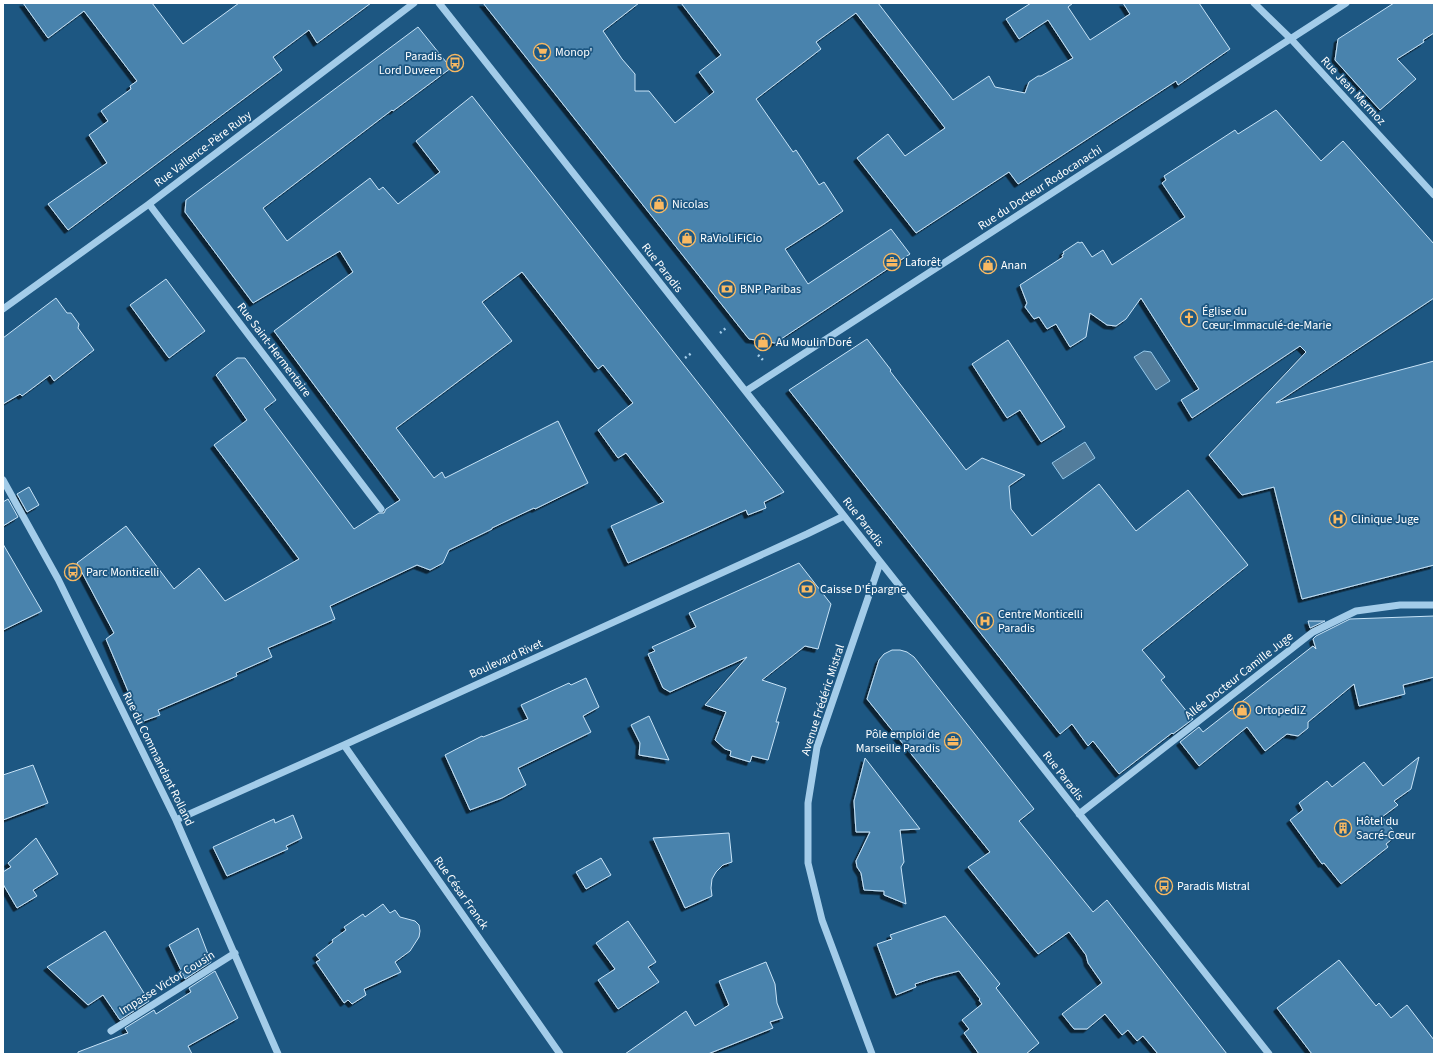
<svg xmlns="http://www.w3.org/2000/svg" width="1437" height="1057" font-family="'Source Sans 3',sans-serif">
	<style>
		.water { fill: #537d9c; stroke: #96c9eb }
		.building { fill: #4a83ad; stroke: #c7e3f7; filter: url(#shadow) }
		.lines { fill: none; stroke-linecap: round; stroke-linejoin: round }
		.path { stroke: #a3cce9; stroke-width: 2.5; stroke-dasharray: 2 3; stroke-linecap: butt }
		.minor { stroke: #a3cce9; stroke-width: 7 }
		.labels { text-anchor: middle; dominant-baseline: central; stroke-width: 3.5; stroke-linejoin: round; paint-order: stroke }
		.poi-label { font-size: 12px; fill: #fff; stroke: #1d5782; text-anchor: start }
		.street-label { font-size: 12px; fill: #fff; stroke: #1d5782 }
	</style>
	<defs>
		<filter id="shadow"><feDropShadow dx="-3.5" dy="3.5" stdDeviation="0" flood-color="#0009"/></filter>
	</defs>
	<rect width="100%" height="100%" fill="#1d5782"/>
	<path class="water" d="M1144,351L1151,352L1170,381L1156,390L1134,357Z
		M1085,442L1095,458L1063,479L1052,463Z"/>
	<path class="building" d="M23,3H152L183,44L239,3H371L317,43L309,30L273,57L282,70L68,230L48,204L107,163L89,135L108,121L101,111L131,89L130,86L137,81L84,11L48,38Z
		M483,3H639L603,31L622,59L635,74V91H649L675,123L714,92L699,72L721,55L681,3H878L953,100L989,76L995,87L1025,93L1029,82L1038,76H1041L1073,58L1048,20L1019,39L1006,19L1031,3H1073L1068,7L1090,40L1130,14L1123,3H1199L1230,49L1178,85L1176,81L1018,184L1009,172L916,233L857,158L888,134L905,156L945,128L856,13L816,42L821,49L756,99L793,152L796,150L819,185L824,182L843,211L824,224L785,249L808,284L891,229L910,254L775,343L749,339Z
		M1394,3H1434V33L1423,40L1424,42L1397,59L1416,79L1380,110L1335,60L1338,39Z
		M418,27L451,68L393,111L392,110L263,208L287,241L370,178L379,190L383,187L398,204L440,172L416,141L472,96L784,492L764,502L766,508L748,515L746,510L628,563L611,526L664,502L626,453L618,458L598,430L633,403L603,365L598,369L522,272L482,302L512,341L396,428L434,478L442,472L445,478L558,421L588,483L535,509L534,508L492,528V529L449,550L443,563L430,570L417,565L330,606L335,619L268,648L272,657L236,673L237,676L158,710L160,715L141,722L106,639L114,633L77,563L126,526L174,589L199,568L225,601L299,559L214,445L247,420L216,375L220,371L237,358H245L276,400L264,409L354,529L379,513H384L386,509L400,500L274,331L353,272L340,251L253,303L185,212L186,200Z
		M1276,110L1321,161L1343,141L1434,244V298L1276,403L1434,361V565L1302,599L1274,487L1242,495L1209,455L1306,352L1300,346L1192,418L1181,400L1199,389L1141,298L1126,319L1116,326L1107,325L1090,313L1086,337L1070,347L1056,324L1047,329L1039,317L1034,319L1025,307L1027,303L1020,285L1063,257L1062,255L1064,254L1063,252L1078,242L1080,243L1082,242L1092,257L1103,250L1112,265L1185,217L1162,183L1166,180L1164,176L1235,130L1238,134Z
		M166,279L205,331L169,358L130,305Z
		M56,298L67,313H71L79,324L78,328L94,350L54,381L50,375L22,396L20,394L3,404V338Z
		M867,339L891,370L890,371L966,470L982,458L1025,475L1009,486L1011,509L1032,536L1099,484L1136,531L1188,490L1248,565L1142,650L1165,677L1161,680L1193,719L1173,734L1172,733L1119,774L1093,741L1088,746L1072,724L1060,734L789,390Z
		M1008,340L1065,427L1041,442L1020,410L1007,418L972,364Z
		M29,487L39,505L27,512L17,494Z
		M8,499L18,517L3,526V502Z
		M3,544L42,611L3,630Z
		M799,563L831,604L818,649L805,646L762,680L786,688L776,722H779L768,760L752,756L750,762L730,756L731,751L725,749L715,740L726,712L705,705L747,657L670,692L663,688L648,654L655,651L652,647L696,627L689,613Z
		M1434,616V677L1403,685L1405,694L1359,706L1354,684L1308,722V728L1298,736L1287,734L1265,751L1247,727L1199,766L1180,742L1199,727L1203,732L1313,646L1316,649L1313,639L1316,636L1350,619Z
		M1308,621H1325L1310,628Z
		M892,650H900L907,652L914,657L1034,809L1019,821L1093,912L1107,900L1227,1054H1158L1143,1036L1137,1041L1128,1030L1122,1035L1105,1014L1087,1029H1074L1062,1014L1102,983L1088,963L1086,955L1069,932L1038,954L968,867L990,852L867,699L879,660L884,654Z
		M586,678L599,707L583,716L591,732L518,768L526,785L502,798L470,810L445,755L482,736L483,737L528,719L521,705L569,683L571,685Z
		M649,716L669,760L639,755L640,743L631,725Z
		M1419,757L1411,789L1394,801L1398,805L1382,817L1397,835L1386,844L1388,847L1341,884L1324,863L1322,864L1290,820L1303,810L1299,803L1327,781L1332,787L1364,762L1383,786Z
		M865,758L920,829L900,830L904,862L901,867L906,904L884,895V891H882L864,890L861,873L857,867L856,861L870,832H856L854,801Z
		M33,765L48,803L3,820V775Z
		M293,815L302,838L286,846L288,849L227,876L213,847L274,819L275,823Z
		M729,833L732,862L723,865L716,872L712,879L711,888L712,896L685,908L653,838Z
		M36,838L58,874L33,890L37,896L17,908L3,884V872L11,867L8,863Z
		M601,858L611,875L586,889L576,872Z
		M383,904L390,913L395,910L400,917L415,921L419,925L420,931L419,937L410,951L395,962L401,972L364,989L366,995L352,1004L348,1000L344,1003L316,962L320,960L316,955L333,942L332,940L346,930L344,927L363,914L365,917Z
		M945,916L1000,984L996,988L1039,1043L1026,1054H979L964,1033L969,1029L962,1020L982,1004L979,1000L980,999L959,971L936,977L915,984L916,987L896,995L877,944L892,939L890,935Z
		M628,921L656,962L648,967L659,982L618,1009L598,980L615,969L596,943Z
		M198,928L211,962L185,979L169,945Z
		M105,931L149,1001L120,1020L103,995L88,1005L47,967Z
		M1339,960L1376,1006L1379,1003L1391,1018L1407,1005L1434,1040V1054H1312L1277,1008Z
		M766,962L775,984L777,1003L783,1018L770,1022L773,1028L708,1054H625L686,1011L695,1026L729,1005L719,981Z
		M215,971L238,1018L188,1046L192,1054H78V1052L128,1033L125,1028L154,1010L156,1014L191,992L189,988Z"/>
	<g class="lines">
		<path class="path" d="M720,333L726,328
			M758,355L763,360
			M685,358L693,352"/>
		<path class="minor" d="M439,3L1269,1054
			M1254,3L1291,39L1434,195
			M149,204L381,509
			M3,309L149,204L414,3
			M746,391L1346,3
			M3,480L58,579L176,820L278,1054
			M344,745L560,1054
			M1079,814L1313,632L1356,611L1400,605H1434
			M176,820L344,745L807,534L844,516
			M111,1031L235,953
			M872,1054L822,920L808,863V803L817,747L880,563"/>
	</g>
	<defs>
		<g id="supermarket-ring" transform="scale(0.9)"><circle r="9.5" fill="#1d5782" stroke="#f9b962" stroke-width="1.5"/><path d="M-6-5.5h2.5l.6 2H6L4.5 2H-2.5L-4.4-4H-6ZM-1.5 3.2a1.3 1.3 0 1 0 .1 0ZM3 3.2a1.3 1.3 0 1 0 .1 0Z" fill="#f9b962"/></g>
		<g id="bus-ring" transform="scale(0.9)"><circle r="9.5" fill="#1d5782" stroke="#f9b962" stroke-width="1.5"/><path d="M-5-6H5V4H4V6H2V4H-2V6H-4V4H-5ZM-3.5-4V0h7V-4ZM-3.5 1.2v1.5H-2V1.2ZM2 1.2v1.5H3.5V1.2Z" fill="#f9b962"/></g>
		<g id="shop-ring" transform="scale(0.9)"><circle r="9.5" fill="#1d5782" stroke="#f9b962" stroke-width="1.5"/><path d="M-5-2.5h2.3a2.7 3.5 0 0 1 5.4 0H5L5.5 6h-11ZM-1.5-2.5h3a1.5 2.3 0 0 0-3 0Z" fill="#f9b962"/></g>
		<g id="office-ring" transform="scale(0.9)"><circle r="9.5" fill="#1d5782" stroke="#f9b962" stroke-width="1.5"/><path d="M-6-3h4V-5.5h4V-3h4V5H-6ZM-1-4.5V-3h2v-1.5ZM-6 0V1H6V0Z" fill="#f9b962"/></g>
		<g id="bank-ring" transform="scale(0.9)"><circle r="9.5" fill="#1d5782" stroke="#f9b962" stroke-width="1.5"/><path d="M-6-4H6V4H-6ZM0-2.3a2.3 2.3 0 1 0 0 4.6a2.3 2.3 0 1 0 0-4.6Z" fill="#f9b962"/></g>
		<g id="church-ring" transform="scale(0.9)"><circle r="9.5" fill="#1d5782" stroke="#f9b962" stroke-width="1.5"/><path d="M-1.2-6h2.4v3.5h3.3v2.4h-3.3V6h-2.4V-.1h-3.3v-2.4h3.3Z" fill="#f9b962"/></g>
		<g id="hospital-ring" transform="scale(0.9)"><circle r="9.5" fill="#1d5782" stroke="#f9b962" stroke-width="1.5"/><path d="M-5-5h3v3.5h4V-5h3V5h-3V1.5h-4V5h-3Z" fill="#f9b962"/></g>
		<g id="building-ring" transform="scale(0.9)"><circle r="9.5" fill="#1d5782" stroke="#f9b962" stroke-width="1.5"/><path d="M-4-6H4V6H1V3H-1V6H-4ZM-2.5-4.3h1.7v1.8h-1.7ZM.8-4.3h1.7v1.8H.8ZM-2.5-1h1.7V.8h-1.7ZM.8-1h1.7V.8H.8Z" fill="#f9b962"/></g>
	</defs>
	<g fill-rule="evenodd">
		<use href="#supermarket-ring" x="542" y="52"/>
		<use href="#bus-ring" x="455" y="63"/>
		<use href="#shop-ring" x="659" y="204"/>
		<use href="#shop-ring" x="687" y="238"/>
		<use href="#office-ring" x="892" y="262"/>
		<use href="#shop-ring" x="988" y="265"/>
		<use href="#bank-ring" x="727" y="289"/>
		<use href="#church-ring" x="1189" y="318"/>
		<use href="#shop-ring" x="763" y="342"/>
		<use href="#hospital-ring" x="1338" y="519"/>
		<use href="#bus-ring" x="73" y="572"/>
		<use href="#bank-ring" x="807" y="589"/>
		<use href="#hospital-ring" x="985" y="621"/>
		<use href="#shop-ring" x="1242" y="710"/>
		<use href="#office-ring" x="953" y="741"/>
		<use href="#building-ring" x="1343" y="828"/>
		<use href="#bus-ring" x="1164" y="886"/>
	</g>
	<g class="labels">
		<g class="poi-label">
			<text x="555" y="52">Monop'</text>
			<text x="442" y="56" text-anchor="end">Paradis<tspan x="442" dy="14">Lord Duveen</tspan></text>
			<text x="672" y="204">Nicolas</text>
			<text x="700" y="238">RaVioLiFiCio</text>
			<text x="905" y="262">Laforêt</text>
			<text x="1001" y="265">Anan</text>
			<text x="740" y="289">BNP Paribas</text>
			<text x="1202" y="311">Église du<tspan x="1202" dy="14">Cœur-Immaculé-de-Marie</tspan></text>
			<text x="776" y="342">Au Moulin Doré</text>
			<text x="1351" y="519">Clinique Juge</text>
			<text x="86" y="572">Parc Monticelli</text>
			<text x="820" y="589">Caisse D'Épargne</text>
			<text x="998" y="614">Centre Monticelli<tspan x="998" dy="14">Paradis</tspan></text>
			<text x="1255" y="710">OrtopediZ</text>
			<text x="940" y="734" text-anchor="end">Pôle emploi de<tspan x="940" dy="14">Marseille Paradis</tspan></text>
			<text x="1356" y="821">Hôtel du<tspan x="1356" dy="14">Sacré-Cœur</tspan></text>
			<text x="1177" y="886">Paradis Mistral</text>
		</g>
		<g class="street-label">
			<text transform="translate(1353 91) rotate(47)">Rue Jean Mermoz</text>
			<text transform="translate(203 149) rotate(-37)">Rue Vallence-Père Ruby</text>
			<text transform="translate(1040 188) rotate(-33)">Rue du Docteur Rodocanachi</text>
			<text transform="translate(662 268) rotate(52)">Rue Paradis</text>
			<text transform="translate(274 350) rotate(53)">Rue Saint-Hermentaire</text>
			<text transform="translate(863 522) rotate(52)">Rue Paradis</text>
			<text transform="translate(506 659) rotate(-24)">Boulevard Rivet</text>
			<text transform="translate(1239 676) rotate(-38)">Allée Docteur Camille Juge</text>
			<text transform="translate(823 700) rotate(-72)">Avenue Frédéric Mistral</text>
			<text transform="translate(158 759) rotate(64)">Rue du Commandant Rolland</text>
			<text transform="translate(1063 776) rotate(52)">Rue Paradis</text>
			<text transform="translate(461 893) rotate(55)">Rue César Franck</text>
			<text transform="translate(167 983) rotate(-32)">Impasse Victor Cousin</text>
		</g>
	</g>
	<rect width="1437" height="1057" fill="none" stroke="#ffffff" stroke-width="8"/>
</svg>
